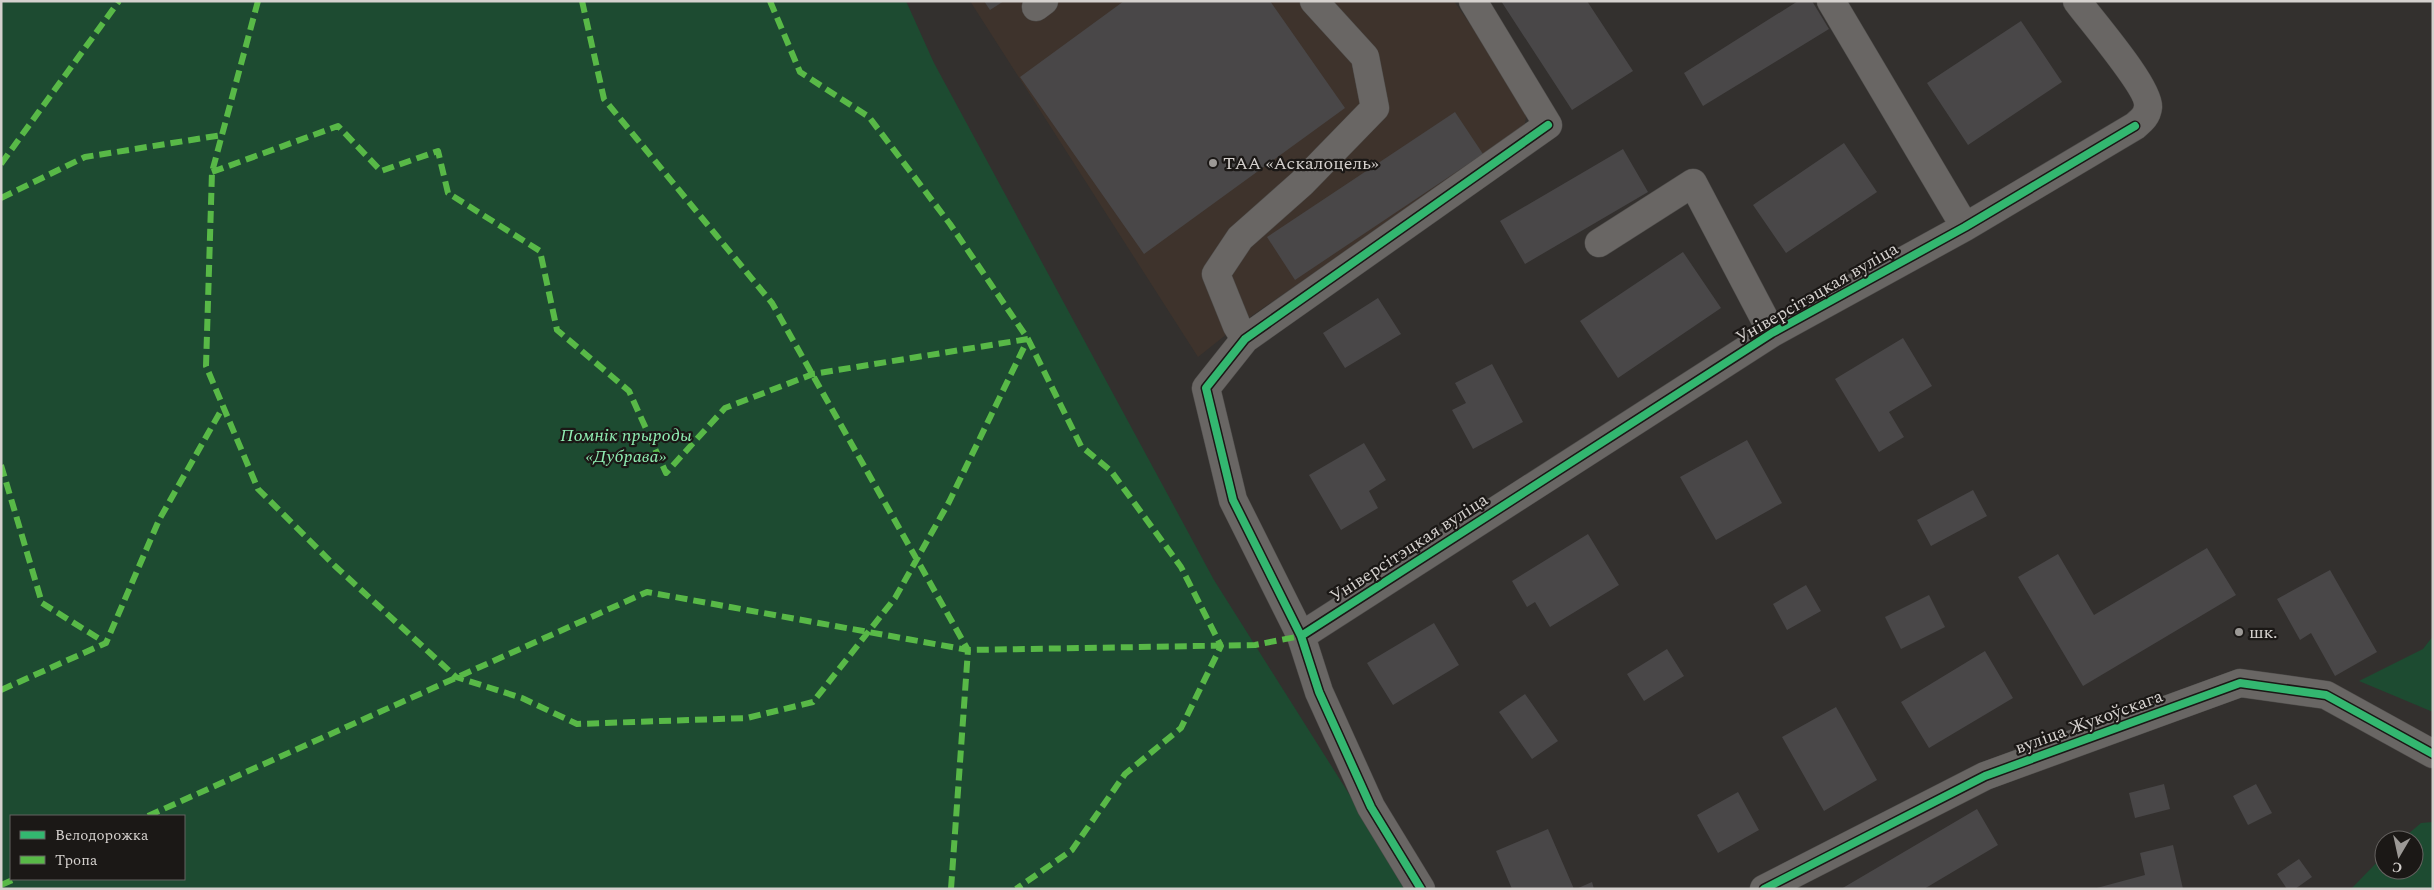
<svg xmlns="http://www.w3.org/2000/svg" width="2434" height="890" font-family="Spectral,serif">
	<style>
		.built { fill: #3e332c }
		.green { fill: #1d4b31; fill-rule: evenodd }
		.building { fill: #494748 }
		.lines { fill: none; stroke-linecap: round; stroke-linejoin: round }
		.minor-casing { stroke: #4f4d4b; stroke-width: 29 }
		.minor { stroke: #696664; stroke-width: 28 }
		.quiet { stroke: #58b947; stroke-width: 6; stroke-dasharray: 12 6; stroke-linecap: butt }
		.cycleway-casing { stroke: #1b1816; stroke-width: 11 }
		.cycleway { stroke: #33b770; stroke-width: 8 }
		.poi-dot { fill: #9c9996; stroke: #1b1816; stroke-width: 2 }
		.labels { text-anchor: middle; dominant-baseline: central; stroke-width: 4.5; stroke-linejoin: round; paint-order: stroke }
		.poi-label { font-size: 18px; fill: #d5d1ce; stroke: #1b1816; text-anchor: start }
		.street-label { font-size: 18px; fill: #d5d1ce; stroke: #1b1816 }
		.park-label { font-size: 18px; font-style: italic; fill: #90eeb3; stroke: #1b1816 }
	</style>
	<rect width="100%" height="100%" fill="#33302e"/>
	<path class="built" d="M970,1H1454L1528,107L1524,128L1237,326L1198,357Z"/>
	<path class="green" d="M1,1H906L934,63L1214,580L1409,889H1ZM11,816H184V879H11Z
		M2433,636V712L2359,681L2423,649Z
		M2433,822V889H2351L2384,855V870H2414V840H2401L2421,823Z"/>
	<path class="building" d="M984,1H1004L990,10Z
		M1124,1H1270L1345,108L1144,254L1020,77Z
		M1501,1H1587L1633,71L1572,110Z
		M1798,1H1812L1829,29L1703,106L1684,73Z
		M2021,21L2062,82L1968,145L1927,83Z
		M1455,112L1483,154L1295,280L1267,237Z
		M1844,143L1877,192L1786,253L1753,205Z
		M1623,149L1648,192L1525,264L1500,221Z
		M1683,252L1721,308L1618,378L1580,321Z
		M1378,298L1401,334L1345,368L1323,333Z
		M1903,338L1932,386L1889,412L1904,437L1879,452L1835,379Z
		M1492,364L1523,422L1473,449L1452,410L1466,403L1455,383Z
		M1747,440L1782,503L1716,540L1680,477Z
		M1364,443L1386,480L1369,491L1378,508L1341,530L1309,475Z
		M1973,490L1987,516L1931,546L1917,520Z
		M1588,534L1619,585L1550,627L1535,602L1527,607L1512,581Z
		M2207,548L2236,595L2083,686L2018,577L2058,554L2094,615Z
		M2330,570L2377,652L2335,676L2311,633L2300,640L2277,599Z
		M1806,585L1821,611L1787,630L1773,604Z
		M1929,595L1945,627L1901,649L1885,617Z
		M1434,623L1459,665L1393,705L1367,663Z
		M1667,649L1684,676L1644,701L1627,674Z
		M1985,651L2013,698L1929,748L1901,702Z
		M1525,694L1558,741L1532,759L1499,712Z
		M1836,707L1877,780L1824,811L1782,737Z
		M2164,784L2170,809L2135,818L2129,793Z
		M2256,784L2272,813L2248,825L2233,796Z
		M1738,792L1759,830L1718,853L1697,815Z
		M1977,809L1998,845L1924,889H1841Z
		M1548,829L1574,889H1512L1496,851Z
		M2173,845L2183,889H2093L2145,875L2140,853Z
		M2299,859L2312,877L2295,889H2287L2277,874Z
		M1592,882L1594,889H1576Z"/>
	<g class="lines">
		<g class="minor-casing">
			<path id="minor" d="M1831,1L1965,227
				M1036,7L1044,1
				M1599,243L1693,183L1772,333
				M1245,339L1237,326L1216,274L1240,238L1302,183L1375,108L1365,57L1314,1
				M1301,636L1772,333L1965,227L2135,126C2142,120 2147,116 2148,107C2150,88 2090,19 2077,1
				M1421,889L1371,807L1319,692L1301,636L1233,500L1206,388L1245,339L1548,125L1473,1
				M1764,889L1985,776L2240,683L2326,695L2433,754"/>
		</g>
		<use href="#minor" class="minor"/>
		<path class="quiet" d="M258,1L212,172L206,366L258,489L335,566L456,677L522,698L577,724L747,718L813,702L895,598L949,502L1028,339
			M582,1L604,99L772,303L968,650L951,889
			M770,1L800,72L869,117L950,224L1028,339L1081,446L1111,471L1181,567L1221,646L1181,728L1125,774L1072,850L1016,889
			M1,164L119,1
			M212,172L338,126L381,171L438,151L448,193L540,251L557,330L629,391L666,473L725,408L813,374L1028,339
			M1,198L85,157L222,135
			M1,465L42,603L106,643
			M1,690L106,643L159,520L223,407
			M148,816L647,592L968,650L1255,645L1301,636
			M1,885L15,879"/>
		<g class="cycleway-casing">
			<path id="cycleway" d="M1301,636L1772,333L1965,227L2135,126
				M1421,889L1371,807L1319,692L1301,636L1233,500L1206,388L1245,339L1548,125
				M1764,889L1985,776L2240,683L2326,695L2433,754"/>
		</g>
		<use href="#cycleway" class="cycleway"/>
	</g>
	<g class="poi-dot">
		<circle cx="1213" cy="163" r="5"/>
		<circle cx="2239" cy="632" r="5"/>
	</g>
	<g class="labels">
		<g class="poi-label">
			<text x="1223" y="163">ТАА «Аскалоцель»</text>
			<text x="2249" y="632">шк.</text>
		</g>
		<g class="street-label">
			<text transform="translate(1817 293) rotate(-30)">Універсітэцкая вуліца</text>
			<text transform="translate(1409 548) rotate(-33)">Універсітэцкая вуліца</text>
			<text transform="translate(2089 722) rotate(-20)">вуліца Жукоўскага</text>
		</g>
		<g class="park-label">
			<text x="626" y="435">Помнік прыроды<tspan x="626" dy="21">«Дубрава»</tspan></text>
		</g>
	</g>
	<rect width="2434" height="890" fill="none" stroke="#d5d1ce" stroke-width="5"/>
	<rect x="10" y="815" width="175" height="65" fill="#1b1816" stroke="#656260"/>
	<rect x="20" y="831" width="25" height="8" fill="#33b770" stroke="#656260"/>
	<text x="55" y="840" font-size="15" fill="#d5d1ce">Велодорожка</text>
	<rect x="20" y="856" width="25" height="8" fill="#58b947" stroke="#656260"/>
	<text x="55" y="865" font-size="15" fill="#d5d1ce">Тропа</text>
	<g transform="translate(2399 855) rotate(189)"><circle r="24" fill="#1b1816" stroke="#656260"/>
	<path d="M0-4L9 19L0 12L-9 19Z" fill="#9c9996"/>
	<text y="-8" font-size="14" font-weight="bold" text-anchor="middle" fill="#d5d1ce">С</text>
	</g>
</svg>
